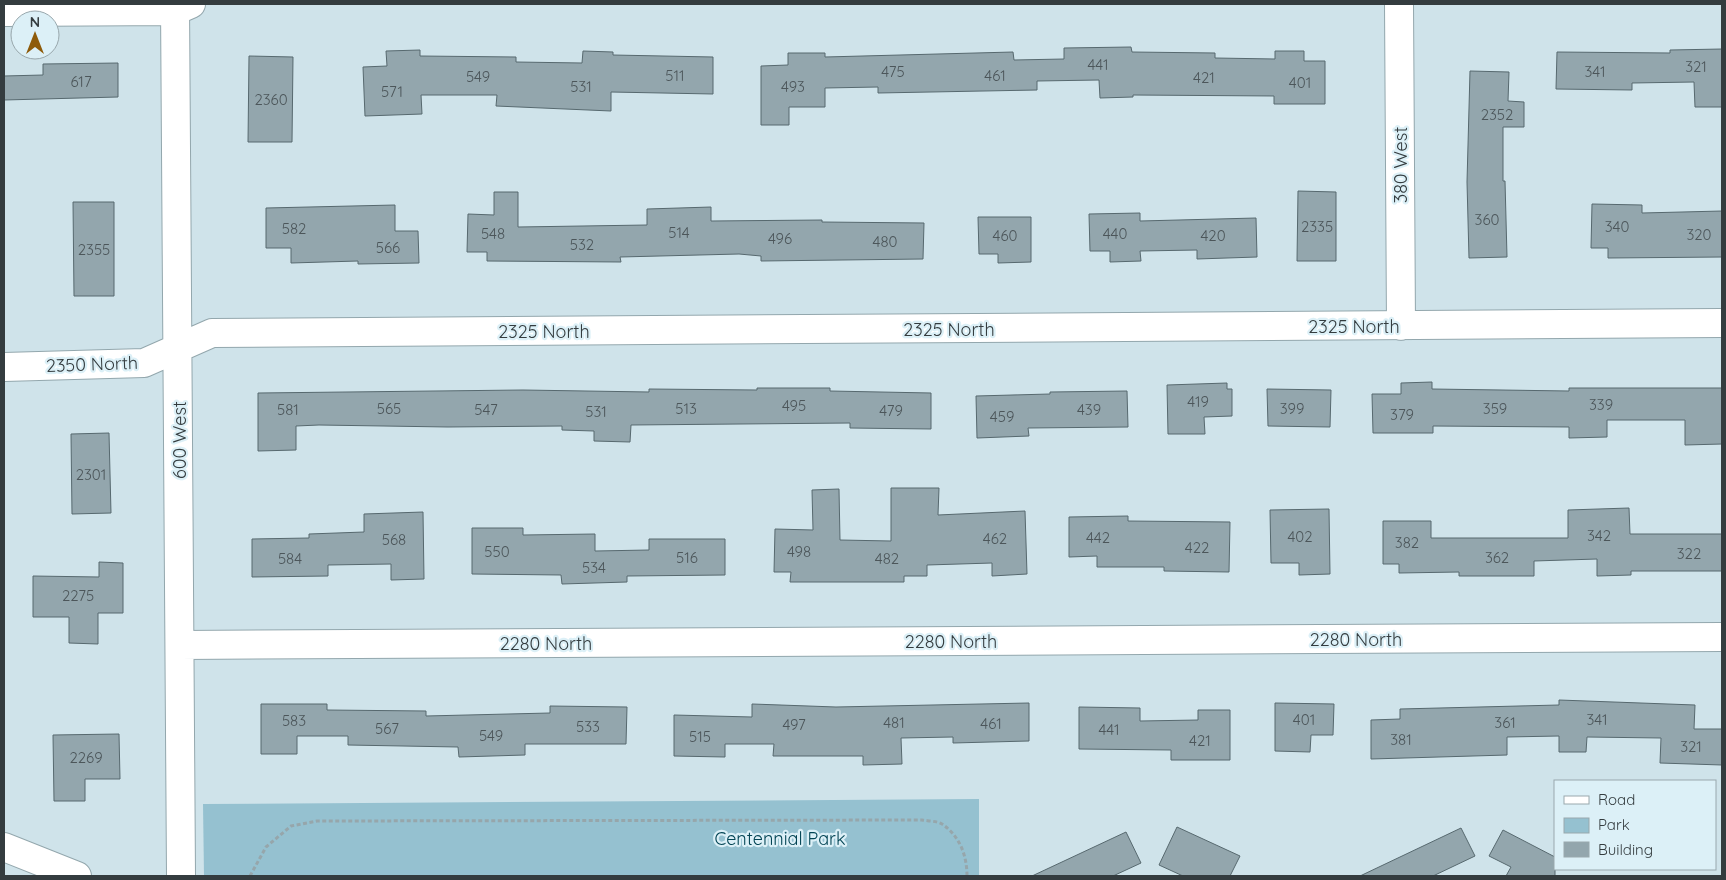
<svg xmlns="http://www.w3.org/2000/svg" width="1726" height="880" font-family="Quicksand,sans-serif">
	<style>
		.green { fill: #95c1d0 }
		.building { fill: #93a6ad; stroke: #57696f }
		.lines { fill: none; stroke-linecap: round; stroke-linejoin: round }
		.minor-casing { stroke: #93a7ad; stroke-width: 30 }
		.path { stroke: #96a6ab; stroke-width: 3; stroke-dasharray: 4 2.5; stroke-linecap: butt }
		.minor { stroke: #fff; stroke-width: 28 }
		.labels { text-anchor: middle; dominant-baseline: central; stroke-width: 4.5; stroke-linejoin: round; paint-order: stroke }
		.number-label { font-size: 15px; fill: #4c565a }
		.street-label { font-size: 18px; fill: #343c3f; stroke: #dcf0f7 }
		.park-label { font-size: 18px; fill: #024454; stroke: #dcf0f7 }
	</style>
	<rect width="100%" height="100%" fill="#cfe3ea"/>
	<path class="green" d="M979,799V876H204L203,804Z"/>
	<path class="building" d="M1131,47L1132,52L1215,53V58L1275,59V51H1304V61H1325V104H1274V96L1133,95V97L1100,98L1099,80L1037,81V90L878,93V87L825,88V107H789V125H761V66L788,65V53H825V57L1013,52L1014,60L1064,59V48Z
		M1722,49V107H1695L1694,82L1632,83V90L1556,89L1557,52L1670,53V50Z
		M420,50V56L516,57V62L582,63L583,51L613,52V55L713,57V94L611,92V111L496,106L497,95H421L422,114L365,116L363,67L387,66L386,51Z
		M249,56L293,57L292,142H248Z
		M118,63V97L4,100V76L43,75V64Z
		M1470,71L1509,72L1508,101L1524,102V127H1503V181H1505L1507,257L1469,258L1467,182Z
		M1298,191L1336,192V261H1297Z
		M494,192H518V227L647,225V209L711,207V221L822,220V222L924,223L923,259L761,261V256L739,254L620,257L621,262L487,261V252H467L468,214L494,215Z
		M73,202H114V296H74Z
		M1592,204L1642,205V213L1722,211V257L1608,258V248H1591Z
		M395,205V231H418L419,263L358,264V261L291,263V248H266V208Z
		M1140,213V221L1256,218L1257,257L1197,259V250L1140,251L1141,261L1110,262V251H1090L1089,214Z
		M978,217H1031V262L998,263V254H979Z
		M1432,382V389L1569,391V388H1722V444L1685,445V420H1607V437L1569,438V427L1433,426V433H1373L1372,394H1401V383Z
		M1227,383V389H1232V416L1204,417L1205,434H1168L1167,385Z
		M757,388H830V391L931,393V429L850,428V423L631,425L630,442L594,441V431L562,430V426L448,427L319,425L296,426V450L258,451V393L523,390L649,392V389L757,390Z
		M1267,389L1331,390L1330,427L1268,426Z
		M1127,391L1128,427L1028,428L1029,436L977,438L976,396L1050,394V392Z
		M109,433L111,513L72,514L71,434Z
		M891,488H939L938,515L1025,511L1027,574L992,576V563L927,565V576H904V582H790L791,572H774L775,529L813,530L812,490L839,489L840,540L891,541Z
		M1629,508L1630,534H1722V571H1631V575L1597,576V559L1534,561V576H1459V572L1399,573V564H1383V521H1431V538H1568V510Z
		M1329,509L1330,574L1299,575V563H1271L1270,510Z
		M423,512L424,579L391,580V564L328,565V576L252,577V539L309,538V534L364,532V514Z
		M1128,516V521L1230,522L1229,572L1164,571V567H1097V556L1069,557V517Z
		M472,528H523V535L595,534V551L649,550V539H725V575L627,576V582L562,584L561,575L472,574Z
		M99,562L123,563V613H98V644L69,643V617H33V576L99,577Z
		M1559,700L1695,705L1694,729H1722V765L1660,763L1661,738L1587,737L1586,752H1559V736L1507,737V755L1371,759V720L1400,719V709L1559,705Z
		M1029,703V741L953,743V737L901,738L902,764L863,765V756H773L774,744H725V757L674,756V715L752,717V704L836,707Z
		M1275,703L1334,704L1333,735H1311L1310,752L1275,751Z
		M261,704H327V710L426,711V716L550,713V706L627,707L626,744H525V755L459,757L458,747L348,745V736H297V754H261Z
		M1079,707L1140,708V721L1198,720V710H1230V760H1171V750L1079,749Z
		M119,734L120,779H85V801H54L53,735Z
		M1177,827L1240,856L1230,876H1183L1159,865Z
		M1461,828L1475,856L1433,876H1360Z
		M1503,830L1555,857V876H1506L1511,867L1489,856Z
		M1126,832L1141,863L1113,876H1032Z"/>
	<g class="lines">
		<g class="minor-casing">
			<path id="minor" d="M175,4L181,876
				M1399,4L1401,326
				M4,12L175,11L191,4
				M4,367L144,363L212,333L1722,323
				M180,645L1722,637
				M4,847L77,876"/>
		</g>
		<path class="path" d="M250,876L266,847L291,826L317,821L922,820C928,821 937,821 942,824C960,836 967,856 967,876"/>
		<use href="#minor" class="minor"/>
	</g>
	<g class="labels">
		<g class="number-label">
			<text x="1098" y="64">441</text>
			<text x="1696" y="66">321</text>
			<text x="893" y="71">475</text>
			<text x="1595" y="71">341</text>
			<text x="675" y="75">511</text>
			<text x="995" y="75">461</text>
			<text x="478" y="76">549</text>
			<text x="1204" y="77">421</text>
			<text x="81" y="81">617</text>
			<text x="1300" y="82">401</text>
			<text x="581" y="86">531</text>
			<text x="793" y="86">493</text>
			<text x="392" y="91">571</text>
			<text x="271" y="99">2360</text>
			<text x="1497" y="114">2352</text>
			<text x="1487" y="219">360</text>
			<text x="1317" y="226">2335</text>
			<text x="1617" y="226">340</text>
			<text x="294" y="228">582</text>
			<text x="679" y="232">514</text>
			<text x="493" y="233">548</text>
			<text x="1115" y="233">440</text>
			<text x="1699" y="234">320</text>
			<text x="1005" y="235">460</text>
			<text x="1213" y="235">420</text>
			<text x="780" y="238">496</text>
			<text x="885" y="241">480</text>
			<text x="582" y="244">532</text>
			<text x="388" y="247">566</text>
			<text x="94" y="249">2355</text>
			<text x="1198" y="401">419</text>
			<text x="1601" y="404">339</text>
			<text x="794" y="405">495</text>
			<text x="389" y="408">565</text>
			<text x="686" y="408">513</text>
			<text x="1292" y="408">399</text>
			<text x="1495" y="408">359</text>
			<text x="288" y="409">581</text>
			<text x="486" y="409">547</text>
			<text x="1089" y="409">439</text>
			<text x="891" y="410">479</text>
			<text x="596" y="411">531</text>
			<text x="1402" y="414">379</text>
			<text x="1002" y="416">459</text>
			<text x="91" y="474">2301</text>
			<text x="1599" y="535">342</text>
			<text x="1300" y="536">402</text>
			<text x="1098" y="537">442</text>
			<text x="995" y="538">462</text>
			<text x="394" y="539">568</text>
			<text x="1407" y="542">382</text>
			<text x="1197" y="547">422</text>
			<text x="497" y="551">550</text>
			<text x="799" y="551">498</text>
			<text x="1689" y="553">322</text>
			<text x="687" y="557">516</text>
			<text x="1497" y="557">362</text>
			<text x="290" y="558">584</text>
			<text x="887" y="558">482</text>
			<text x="594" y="567">534</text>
			<text x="78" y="595">2275</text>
			<text x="1304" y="719">401</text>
			<text x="1597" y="719">341</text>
			<text x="294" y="720">583</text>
			<text x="894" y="722">481</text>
			<text x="1505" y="722">361</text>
			<text x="991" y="723">461</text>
			<text x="794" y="724">497</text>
			<text x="588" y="726">533</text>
			<text x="387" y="728">567</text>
			<text x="1109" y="729">441</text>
			<text x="491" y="735">549</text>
			<text x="700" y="736">515</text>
			<text x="1401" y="739">381</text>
			<text x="1200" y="740">421</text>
			<text x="1691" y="746">321</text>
			<text x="86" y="757">2269</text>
		</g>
		<g class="street-label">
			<text transform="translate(1400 165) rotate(-90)">380 West</text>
			<text x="1354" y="326">2325 North</text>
			<text x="949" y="329">2325 North</text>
			<text x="544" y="331">2325 North</text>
			<text transform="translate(92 364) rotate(-2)">2350 North</text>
			<text transform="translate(179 440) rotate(-90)">600 West</text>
			<text x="1356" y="639">2280 North</text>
			<text x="951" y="641">2280 North</text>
			<text x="546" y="643">2280 North</text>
		</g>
		<g class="park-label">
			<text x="780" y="838">Centennial Park</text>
		</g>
	</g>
	<rect width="1726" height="880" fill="none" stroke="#343c3f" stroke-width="10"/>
	<rect x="1554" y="780" width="162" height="90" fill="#dcf0f7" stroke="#99a8ad"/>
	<rect x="1564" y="796" width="25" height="8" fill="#ffffff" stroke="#99a8ad"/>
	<text x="1598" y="805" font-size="15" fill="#343c3f">Road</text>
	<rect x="1564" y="818" width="25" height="15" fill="#95c1d0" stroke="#99a8ad"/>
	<text x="1598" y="830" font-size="15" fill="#343c3f">Park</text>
	<rect x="1564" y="842" width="25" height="15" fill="#93a6ad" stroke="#99a8ad"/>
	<text x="1598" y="855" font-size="15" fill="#343c3f">Building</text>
	<g transform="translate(35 35)"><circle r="24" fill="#dcf0f7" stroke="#99a8ad"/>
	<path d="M0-4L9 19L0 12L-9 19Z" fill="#8e5b0a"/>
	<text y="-8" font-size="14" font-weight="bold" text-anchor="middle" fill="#343c3f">N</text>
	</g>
</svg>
